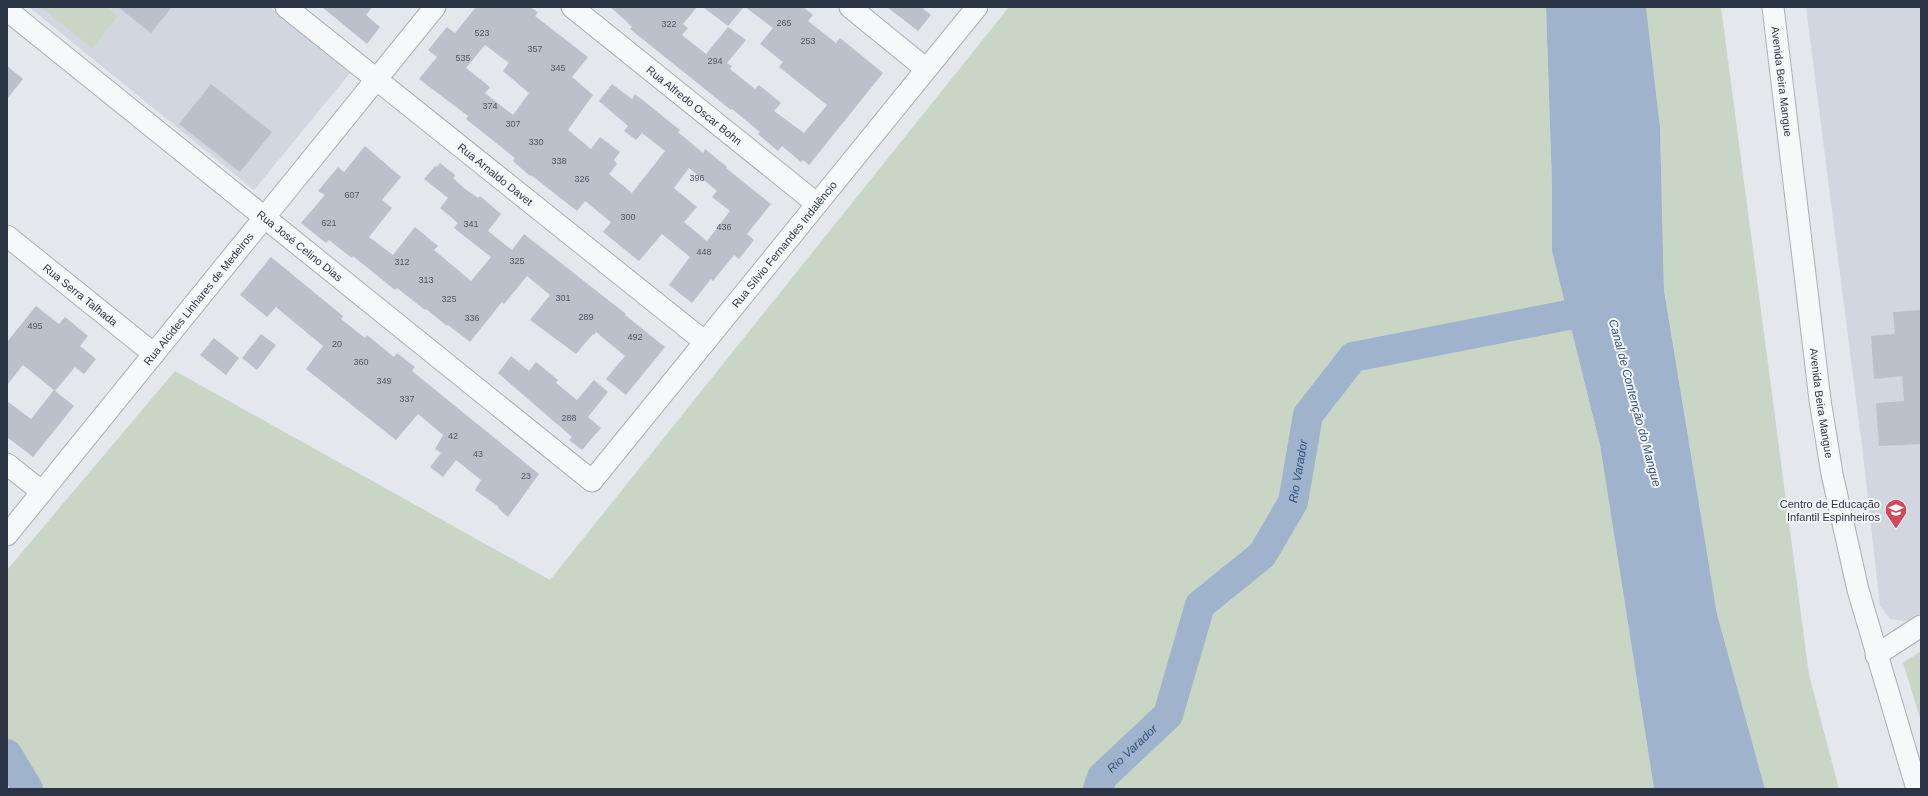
<svg xmlns="http://www.w3.org/2000/svg" width="1928" height="796" font-family="Helvetica,sans-serif">
	<style>
		.built { fill: #d2d6de }
		.green { fill: #c9d6c5 }
		.water { fill: #9fb4cc }
		.lines { fill: none; stroke-linecap: round; stroke-linejoin: round }
		.river { stroke: #9fb4cc; stroke-width: 30 }
		.building { fill: #bbc0ca; fill-rule: evenodd }
		.minor-casing { stroke: #a9aeb7; stroke-width: 23 }
		.minor { stroke: #f7f8fa; stroke-width: 21 }
		.labels { text-anchor: middle; dominant-baseline: central; stroke-width: 4; stroke-linejoin: round; paint-order: stroke }
		.number-label { font-size: 9px; fill: #4f5766 }
		.street-label { font-size: 11px; fill: #2b3445; stroke: #f4f6f9 }
		.poi-label { font-size: 11px; fill: #2b3445; stroke: #f4f6f9; text-anchor: end }
		.water-label { font-size: 12px; font-style: italic; fill: #34527a; stroke: #f4f6f9 }
	</style>
	<rect width="100%" height="100%" fill="#e4e7ec"/>
	<path class="built" d="M29,7H270L350,73L254,190Z
		M1806,7H1921V615L1906,621L1890,619L1880,606L1863,454Z"/>
	<path class="green" d="M40,7H106L118,16L92,48Z
		M1009,7H1546L1552,186V251L1600,445L1654,789H7V570L175,371L550,580Z
		M1646,7H1721L1809,675L1839,789H1765L1717,614L1664,290L1660,127Z
		M1921,651V721L1903,663Z"/>
	<path class="water" d="M1546,7H1646L1660,127L1664,290L1717,614L1765,789H1654L1600,445L1552,251V186Z"/>
	<g class="lines">
		<g class="river">
			<path d="M7,754L28,789"/>
			<path id="s1" d="M1098,789L1102,777L1168,715L1200,605L1262,555L1293,502L1308,415L1353,357L1609,307"/>
		</g>
	</g>
	<path class="building" d="M118,7H172L151,33Z
		M322,7H372L366,15L380,27L367,44Z
		M476,7H530L538,12L535,16L588,57L572,77L593,95L568,130L591,149L600,137L620,152L614,160L617,164L609,174L632,193L665,151L642,133L636,140L624,131L628,126L599,101L612,84L632,99L635,94L680,130L678,132L703,153L705,149L727,167L726,168L771,204L747,234L754,240L739,259L734,255L713,281L711,279L692,303L669,285L690,257L662,234L639,261L603,232L611,222L585,201L577,211L531,175L530,176L513,161L515,158L466,119L468,116L419,79L437,57L428,50L447,27L455,33ZM485,45L509,63L503,71L529,93L513,115L485,93L490,87L466,68ZM689,168L717,191L712,197L730,211L707,241L684,222L697,207L674,188Z
		M610,7H697L683,24L688,28L682,35L706,54L728,27L746,40L727,63L732,66L730,69L755,89L759,85L781,103L774,111L804,133L827,105L779,67L783,62L760,44L773,28L745,7H803L813,15L808,21L836,43L840,38L883,73L809,165L803,160L801,162L782,146L778,151L758,134L760,132L732,109L731,110L630,29L632,27L626,21Z
		M703,7H744L728,26Z
		M887,7H921L931,15L918,31Z
		M7,66L23,79L7,99Z
		M211,84L272,132L240,172L179,124Z
		M365,146L401,177L382,200L392,208L369,237L393,255L415,227L438,246L434,250L471,281L491,257L454,228L458,223L440,208L448,198L424,179L435,166L437,167L440,163L455,175L453,178L464,188L478,198L480,196L501,214L488,231L512,250L524,234L626,314L625,315L665,347L626,395L606,379L625,356L596,332L594,335L593,334L576,354L530,320L550,295L527,276L504,304L502,302L470,342L448,325L447,326L426,309L425,310L397,288L395,290L353,256L352,258L329,240L326,243L301,223L325,195L318,191L338,167L344,172Z
		M271,257L343,316L341,319L365,338L367,335L394,357L397,353L415,367L412,371L539,474L508,517L498,508L499,507L475,490L481,480L456,460L443,477L430,467L441,453L435,449L443,435L418,414L396,440L306,369L323,346L276,307L267,317L240,295Z
		M36,306L59,324L65,317L88,336L80,346L96,359L84,374L75,367L55,391L23,365L7,385V342Z
		M1921,310V444L1879,446L1876,403L1904,401L1902,376L1874,379L1871,336L1895,334L1893,312Z
		M261,334L276,345L257,370L242,358Z
		M214,338L239,358L226,375L200,355Z
		M511,356L529,371L536,362L558,380L556,383L577,400L594,380L608,392L588,417L601,428L582,450L569,440L572,437L498,373Z
		M54,390L74,406L33,457L7,437V401L31,419Z"/>
	<g class="lines">
		<g class="minor-casing">
			<g id="minor">
				<path id="s2" d="M286,7L705,342"/>
				<path id="s3" d="M572,7L817,204"/>
				<path d="M850,7L926,69"/>
				<path id="s4" d="M1773,7L1820,400L1832,474L1858,590L1917,789"/>
				<path id="s5" d="M7,10L592,481L977,7"/>
				<path id="s6" d="M7,236L154,354"/>
				<path d="M7,464L42,492"/>
				<path id="s7" d="M7,535L435,7"/>
				<path d="M1876,655L1921,626"/>
			</g>
		</g>
		<use href="#minor" class="minor"/>
	</g>
	<defs>
		<g id="school-pin" transform="scale(1.15)"><path d="M0 17L-7.5 6A9.5 9.5 0 1 1 7.5 6Z" fill="#d1495b" stroke="#f4f6f9"/><path d="M0-5L7-2L0 1L-7-2ZM-4 1L0 2.5L4 1V4Q0 6-4 4Z" fill="#fff"/></g>
	</defs>
	<g fill-rule="evenodd">
		<use href="#school-pin" x="1896" y="510"/>
	</g>
	<g class="labels">
		<g class="number-label">
			<text x="784" y="23">265</text>
			<text x="669" y="24">322</text>
			<text x="482" y="33">523</text>
			<text x="808" y="41">253</text>
			<text x="535" y="49">357</text>
			<text x="463" y="58">535</text>
			<text x="715" y="61">294</text>
			<text x="558" y="68">345</text>
			<text x="490" y="106">374</text>
			<text x="513" y="124">307</text>
			<text x="536" y="142">330</text>
			<text x="559" y="161">338</text>
			<text x="697" y="178">396</text>
			<text x="582" y="179">326</text>
			<text x="352" y="195">607</text>
			<text x="628" y="217">300</text>
			<text x="329" y="223">621</text>
			<text x="471" y="224">341</text>
			<text x="724" y="227">436</text>
			<text x="704" y="252">448</text>
			<text x="517" y="261">325</text>
			<text x="402" y="262">312</text>
			<text x="426" y="280">313</text>
			<text x="563" y="298">301</text>
			<text x="449" y="299">325</text>
			<text x="586" y="317">289</text>
			<text x="472" y="318">336</text>
			<text x="35" y="326">495</text>
			<text x="635" y="337">492</text>
			<text x="337" y="344">20</text>
			<text x="361" y="362">360</text>
			<text x="384" y="381">349</text>
			<text x="407" y="399">337</text>
			<text x="569" y="418">288</text>
			<text x="453" y="436">42</text>
			<text x="478" y="454">43</text>
			<text x="526" y="476">23</text>
		</g>
		<g class="street-label">
			<text stroke="none"><textPath href="#s4" startOffset="75">Avenida Beira Mangue</textPath></text>
			<text stroke="none"><textPath href="#s3" startOffset="157">Rua Alfredo Oscar Bohn</textPath></text>
			<text stroke="none"><textPath href="#s2" startOffset="268">Rua Arnaldo Davet</textPath></text>
			<text stroke="none"><textPath href="#s5" startOffset="1056">Rua Sílvio Fernandes Indalêncio</textPath></text>
			<text stroke="none"><textPath href="#s5" startOffset="376">Rua José Celino Dias</textPath></text>
			<text stroke="none"><textPath href="#s6" startOffset="94">Rua Serra Talhada</textPath></text>
			<text stroke="none"><textPath href="#s7" startOffset="304">Rua Alcides Linhares de Medeiros</textPath></text>
			<text stroke="none"><textPath href="#s4" startOffset="399">Avenida Beira Mangue</textPath></text>
		</g>
		<g class="poi-label">
			<text x="1880" y="504">Centro de Educação<tspan x="1880" dy="13">Infantil Espinheiros</tspan></text>
		</g>
		<g class="water-label">
			<text transform="translate(1635 403) rotate(75)">Canal de Contenção do Mangue</text>
			<text stroke="none"><textPath href="#s1" startOffset="390">Rio Varador</textPath></text>
			<text stroke="none"><textPath href="#s1" startOffset="54">Rio Varador</textPath></text>
		</g>
	</g>
	<rect width="1928" height="796" fill="none" stroke="#2b3445" stroke-width="16"/>
</svg>
